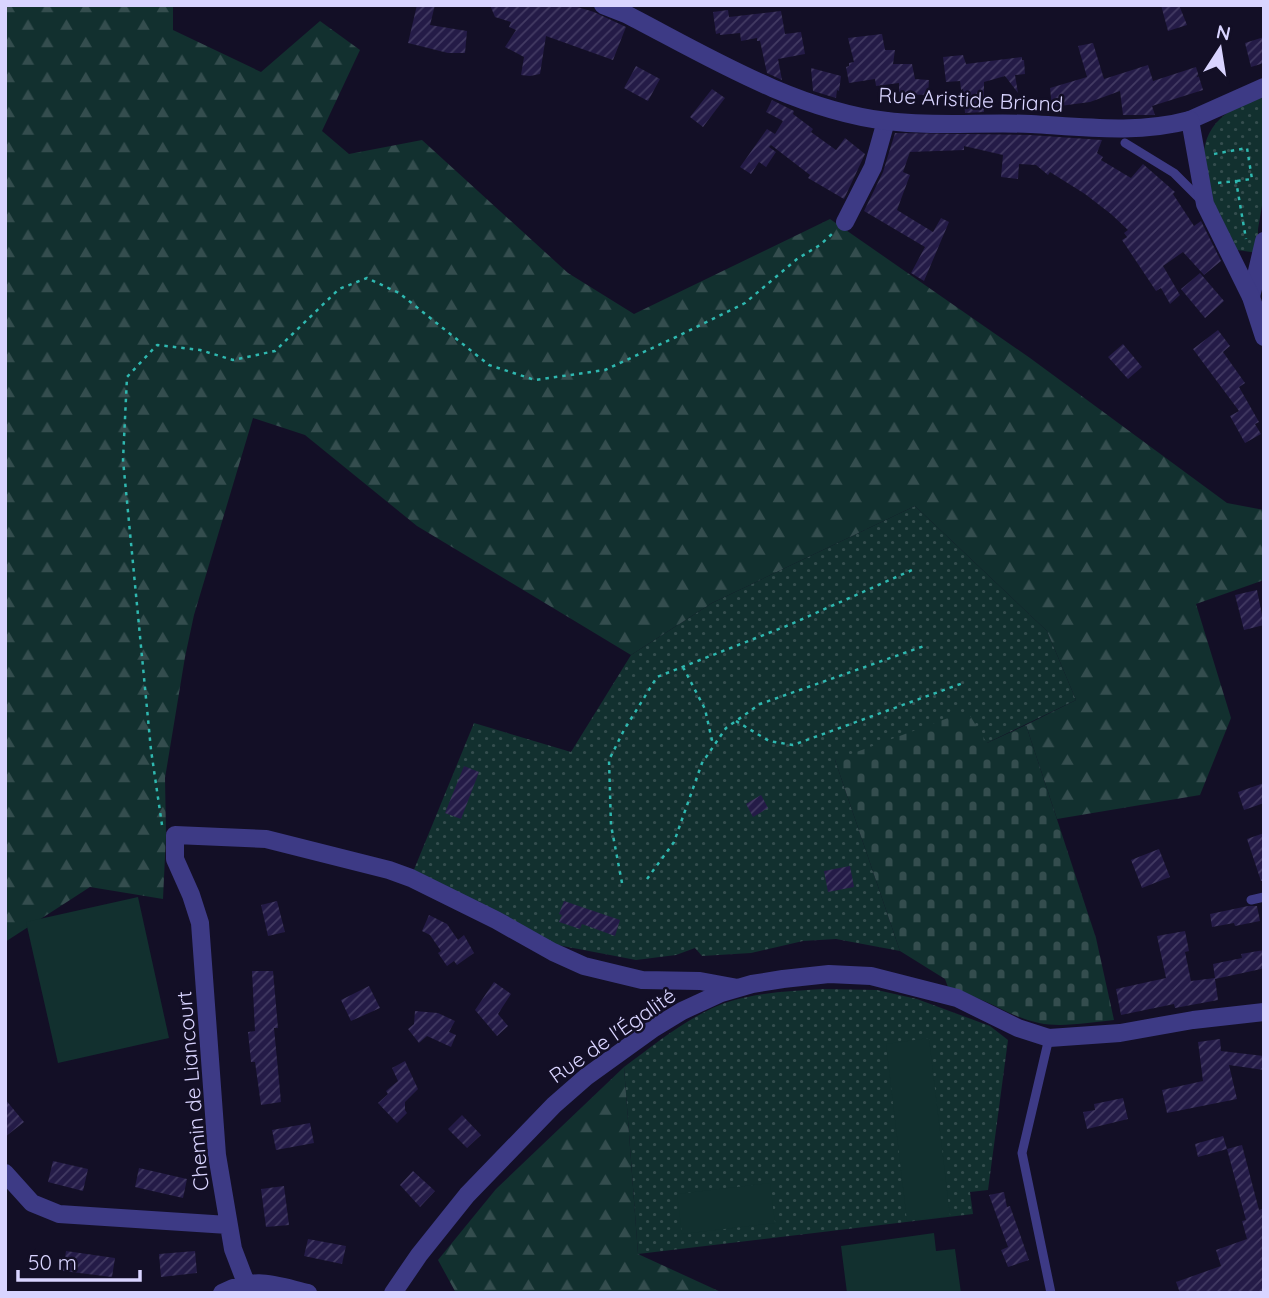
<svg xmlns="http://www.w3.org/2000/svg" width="1269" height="1298" font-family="Quicksand,sans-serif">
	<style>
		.grass { fill: url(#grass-dots) }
		.forest { fill: url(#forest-firs) }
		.cemetery { fill: url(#cemetery-stones) }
		.pitch { fill: #12302f }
		.building { fill: url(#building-hatch) }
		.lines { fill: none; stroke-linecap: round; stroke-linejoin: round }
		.path { stroke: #2fb8b0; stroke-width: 2.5; stroke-dasharray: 3.5 5; stroke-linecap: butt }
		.service { stroke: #3d3a85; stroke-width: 9 }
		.minor { stroke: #3d3a85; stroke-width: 18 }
		.tertiary { stroke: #3d3a85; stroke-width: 18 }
		.labels { text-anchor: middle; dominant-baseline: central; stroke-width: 5; stroke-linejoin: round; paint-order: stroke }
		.street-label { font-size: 21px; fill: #d9d4ff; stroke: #130f26 }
	</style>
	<defs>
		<pattern id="grass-dots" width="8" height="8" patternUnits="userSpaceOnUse" patternTransform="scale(1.75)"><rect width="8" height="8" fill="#12302f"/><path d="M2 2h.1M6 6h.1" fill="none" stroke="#344d4e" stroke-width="1.8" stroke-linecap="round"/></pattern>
		<pattern id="forest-firs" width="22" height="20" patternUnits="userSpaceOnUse" patternTransform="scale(1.75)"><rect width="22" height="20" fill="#12302f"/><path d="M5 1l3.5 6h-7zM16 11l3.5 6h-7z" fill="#344d4e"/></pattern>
		<pattern id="cemetery-stones" width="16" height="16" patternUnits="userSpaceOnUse" patternTransform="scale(1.75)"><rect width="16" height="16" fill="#12302f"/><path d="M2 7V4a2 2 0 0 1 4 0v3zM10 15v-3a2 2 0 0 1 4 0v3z" fill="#344d4e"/></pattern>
		<pattern id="building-hatch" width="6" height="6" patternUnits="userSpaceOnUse" patternTransform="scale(1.75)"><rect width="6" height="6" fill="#241b47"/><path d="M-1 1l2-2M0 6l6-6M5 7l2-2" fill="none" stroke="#433b63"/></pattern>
	</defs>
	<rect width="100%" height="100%" fill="#130f26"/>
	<path class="grass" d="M1264,95V194L1258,229V253L1237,250C1217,214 1183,154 1220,119C1231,108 1250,102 1264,95Z
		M915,506L1047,631L1076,700L987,743L835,760L900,951L836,939L803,941L751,953L702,956L695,948L676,955L636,960L547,943L413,872L474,723L571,752L631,655L712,603Z
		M823,989L877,990L917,999L990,1026L1008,1040L988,1190L970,1192L973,1214L638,1254L624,1067C657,1043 692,1013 731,1001C761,992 792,991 823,989Z"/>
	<path class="forest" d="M5,5H173V30L261,72L320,21L360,50L322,131L349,154L422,140L568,273L634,314L830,219L1030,358L1227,503L1264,510V580L1196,604L1231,718L1200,795L1057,819L1026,725L1076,700L1047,631L915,506L712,603L631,655L417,526L305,435L253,418L194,615L185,657L165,778L166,835L163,899L90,887L5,942Z
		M624,1067L638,1254L723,1293H456L438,1260L496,1189Z"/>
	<path class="cemetery" d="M967,711L987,743L1026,725L1096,938L1114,1020C1091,1022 1062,1028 1039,1023C1006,1016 983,995 949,990L945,979L900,951L835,760Z"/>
	<path class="pitch" d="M138,897L169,1038L58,1063L26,922Z
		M929,1038L950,1216L907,1221L886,1044Z
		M770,1183L775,1223L682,1234L677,1194Z
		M934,1233L936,1251L955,1249L961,1293H847L841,1246Z"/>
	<path class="building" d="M417,5H435L430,25L467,31L465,53H448L408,43Z
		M490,5H571L594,12L626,27L613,60L546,36L540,74L530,76L521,75L524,57L505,47L516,30L509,27L511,22L495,17Z
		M1161,5H1179L1187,25L1168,31Z
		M728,10L729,17L781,11L785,34L801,32L805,54L778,59L782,80L767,73L760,41H757V38L741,41L740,33L720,35V33L716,34L713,12Z
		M882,34L885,50H895L893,64H912L915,79L929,80L928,95L899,94V83L876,86L875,79L849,83L846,67L849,66V63L854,62L848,38Z
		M1264,37V63L1251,67L1245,43Z
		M1093,43L1104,79L1148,65L1153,81L1196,67L1203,90L1152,106L1155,115H1123L1120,91L1090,102L1052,107L1050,88L1087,77L1078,46Z
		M963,55L966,64L1022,57V60H1024L1025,74L1015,75L1018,93L1005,76L984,82V112L965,113L963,89L961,90L960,81L946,82L943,57Z
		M636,66L660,79L648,101L624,88Z
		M811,68L841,76L839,91L837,90L836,98L813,91Z
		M712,89L725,98L703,127L690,117Z
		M772,100L794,111L793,114L813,129L811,132L836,150L845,138L865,154L844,199L808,178L810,175L771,145L769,147L776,152L766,167L759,162L751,174L740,167L767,129L775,134L783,121L766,112Z
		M895,133L1030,135L1102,140L1097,153L1103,157L1101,160L1131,178L1143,164L1175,192L1173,194L1194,226L1201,221L1221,261L1204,275L1183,252L1163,266L1180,295L1170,304L1161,288L1156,291L1122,240L1127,237L1124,233L1128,230L1111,214L1085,194L1050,172L1048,175L1036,165L1019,164L1018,179L1001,177L1003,155L964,146V150L910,152L903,172L910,175L897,210L933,232L941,218L949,222L924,281L911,273L925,247L864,211L883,172Z
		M1200,273L1224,301L1205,318L1181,289Z
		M1218,330L1230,346L1223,352L1245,383L1239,387L1259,422L1255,424L1261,434L1245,443L1230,416L1239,411L1193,349Z
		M1123,344L1142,367L1128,379L1108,357Z
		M1257,590L1264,625L1244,630L1235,595Z
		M464,766L479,772L461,819L445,813Z
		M1264,783V803L1244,810L1238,792Z
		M761,795L768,808L753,817L746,804Z
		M1264,833V881H1261L1247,839Z
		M1159,849L1170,877L1142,888L1131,860Z
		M850,866L854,887L828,892L824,871Z
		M277,901L285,932L268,936L261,905Z
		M564,901L620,920L615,936L582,924L580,929L559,922L562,915L559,914Z
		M1248,906H1257L1260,921L1235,926L1234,923L1212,927L1210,914Z
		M429,915L447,924L458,940L464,935L474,953L457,965L454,961L447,966L438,953L441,951L430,935L422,931Z
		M1185,931L1189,951L1185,952L1191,981L1215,978L1213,964L1242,958L1241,954L1264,950V967L1261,969L1215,979L1218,1000L1175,1008L1174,1004L1121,1015L1116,989L1166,978L1157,936Z
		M252,971H273L278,1028H274L281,1102L261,1105L255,1062H251L248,1032L255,1031Z
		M494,982L511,994L498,1014L508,1026L497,1036L475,1010Z
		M369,986L380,1008L351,1021L341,1000Z
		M415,1011L438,1013L455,1021L449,1032L456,1035L451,1047L427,1036L419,1043L408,1029L414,1024Z
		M1220,1039L1221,1051L1264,1056V1070L1229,1065L1237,1099L1167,1113L1162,1090L1203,1081L1198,1042Z
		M405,1061L418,1089L405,1102V1110L407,1113L397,1123L378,1103L388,1094L386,1091L398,1081L392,1068Z
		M1123,1098L1128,1119L1087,1129L1083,1112L1095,1110L1094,1104Z
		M5,1099L24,1122L5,1137Z
		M462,1115L481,1135L467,1148L448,1129Z
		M310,1123L314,1143L276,1150L272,1130Z
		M1223,1136L1227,1149L1198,1157L1195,1144Z
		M1242,1145L1259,1210L1264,1208V1293H1180L1176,1282L1221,1266L1216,1250L1247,1239L1242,1221L1246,1220L1227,1149Z
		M53,1161L88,1169L83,1191L48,1182Z
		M139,1168L187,1179L183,1198L135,1187Z
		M413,1171L435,1191L420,1207L400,1185Z
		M284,1186L289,1225L266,1227L261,1189Z
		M1004,1192L1007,1207L1010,1206L1029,1260L1008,1267L1001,1250L1008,1247L989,1195Z
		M308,1239L346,1246L342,1264L304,1256Z
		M66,1251L115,1258L112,1277L63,1271Z
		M195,1251L197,1273L161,1277L159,1254Z"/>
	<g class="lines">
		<path class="path" d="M1214,154L1247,148L1252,179L1236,181
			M1218,183L1236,181L1246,239
			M683,667L705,709L713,745
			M736,721L769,741L793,745L963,683
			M162,825L151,750L123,460L127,377L157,345L200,350L233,360L275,351L339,289L367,278L399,293L489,365L535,380L605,370L676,337L745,303L797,259L820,245L832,234
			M647,879L674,842L702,763L726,728L760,704L927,645
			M622,883L611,825L609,760L624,730L657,677L789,625L912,570"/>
		<path class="service" d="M1125,143L1174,173L1201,200
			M1251,900L1264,897
			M1049,1038L1022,1153L1051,1293"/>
		<path class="minor" d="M1190,120L1264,87
			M845,222L873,167L886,121
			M1251,297L1264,241
			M5,1173L32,1203L59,1214L228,1225
			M246,1283L233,1249L217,1155L200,923L191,895L175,859V835L266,839L389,870L411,878L496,920L553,952L584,966L642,980L700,981L738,988
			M222,1293C255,1276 274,1285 308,1293
			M393,1293L419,1255L467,1195L554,1105L586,1077L654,1028L682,1011L721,993L752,984L783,979L829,974L871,976L957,998L1018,1028L1049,1038L1120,1033L1193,1020L1264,1012"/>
		<path class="tertiary" d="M603,5L626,14C707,56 795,110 887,121C934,127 983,122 1031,124C1083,127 1139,134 1190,120L1205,204L1251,297L1264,337"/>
	</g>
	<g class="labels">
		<g class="street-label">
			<text transform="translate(971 99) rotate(3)">Rue Aristide Briand</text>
			<text transform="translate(612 1035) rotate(-35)">Rue de l'Égalité</text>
			<text transform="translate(192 1091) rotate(-95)">Chemin de Liancourt</text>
		</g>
	</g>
	<rect width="1269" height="1298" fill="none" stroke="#d9d4ff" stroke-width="14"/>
	<g transform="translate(1220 49) rotate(12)" stroke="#130f26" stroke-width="5" paint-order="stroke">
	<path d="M0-5L12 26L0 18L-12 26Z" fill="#d9d4ff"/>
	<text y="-10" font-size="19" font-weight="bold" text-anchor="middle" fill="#d9d4ff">N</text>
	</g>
	<path d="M18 1270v10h122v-10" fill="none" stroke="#d9d4ff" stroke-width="3.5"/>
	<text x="28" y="1270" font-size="21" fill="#d9d4ff" stroke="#130f26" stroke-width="5" paint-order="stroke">50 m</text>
</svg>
